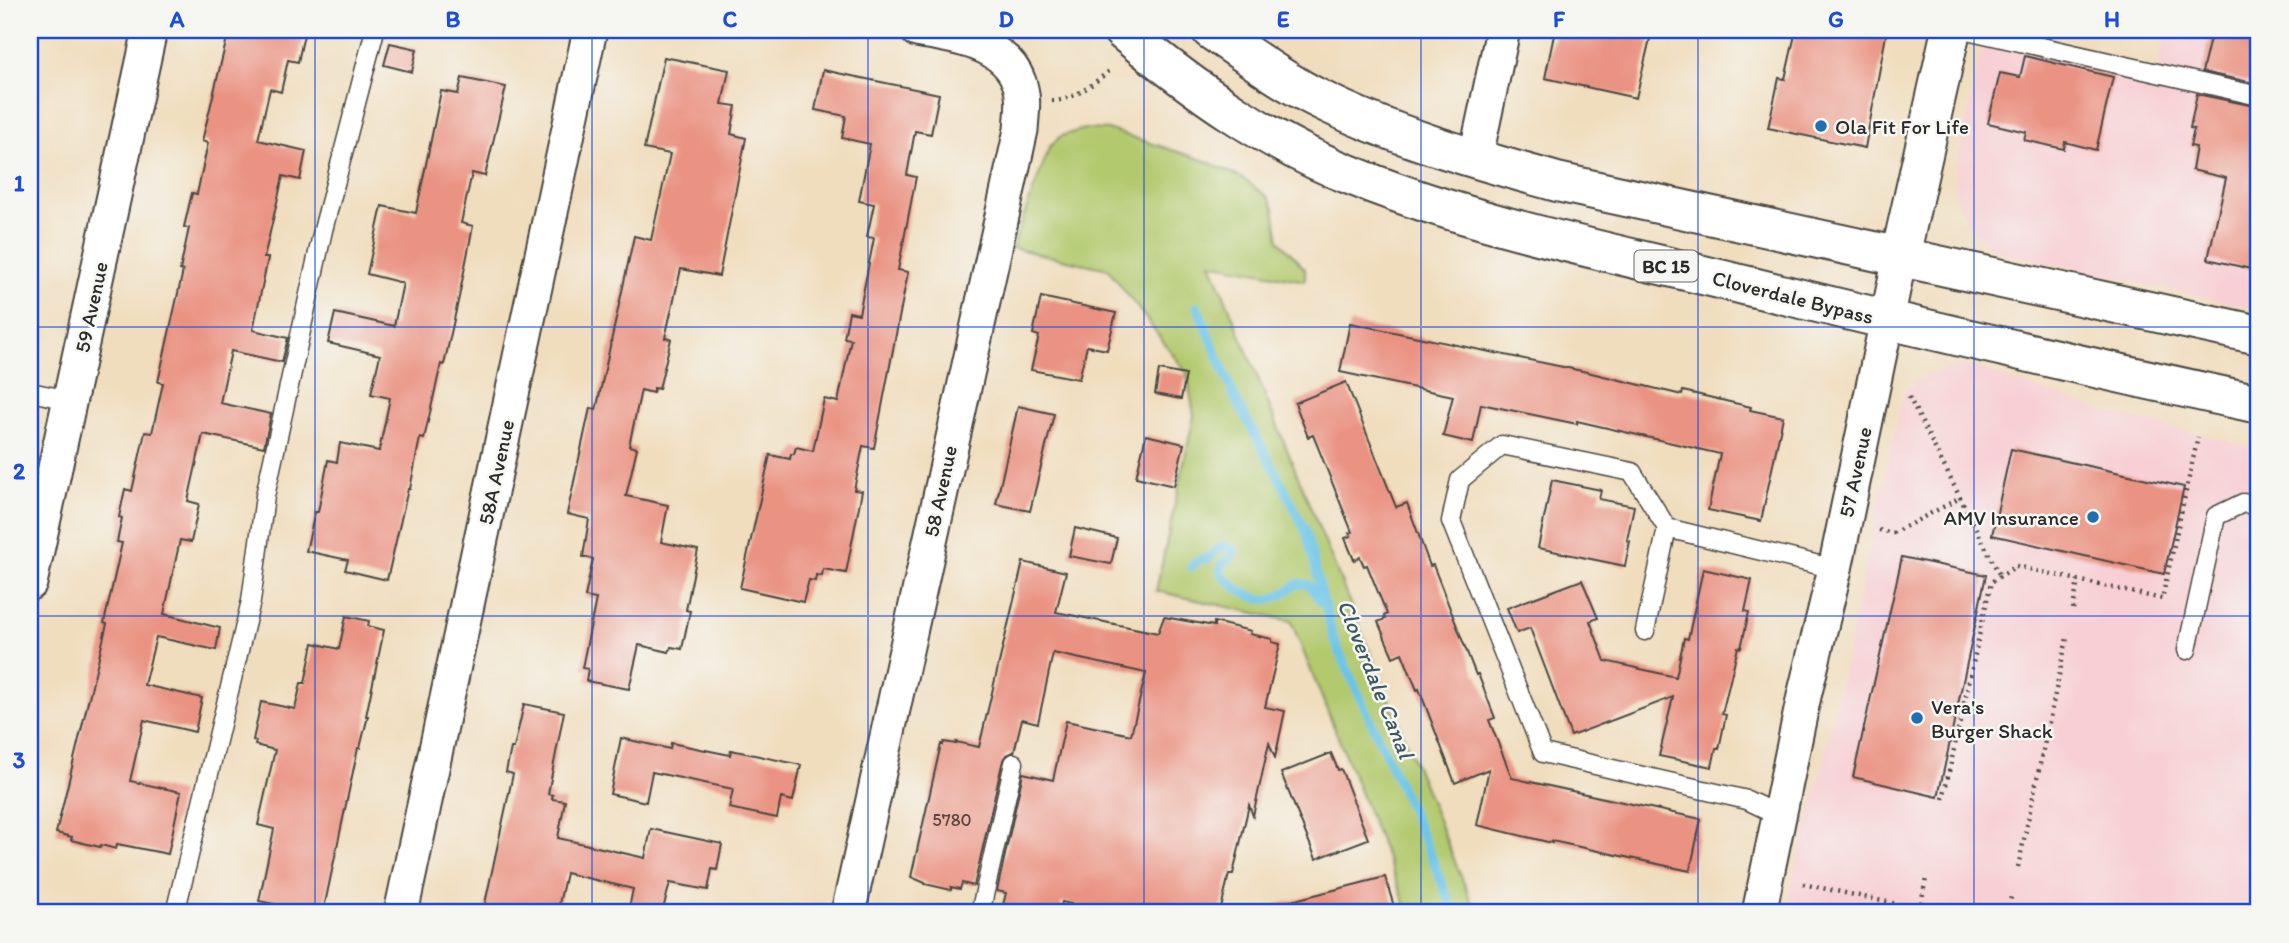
<svg xmlns="http://www.w3.org/2000/svg" width="2289" height="943" font-family="Itim,sans-serif">
	<style>
		.built { fill: #f7cfd4 }
		.green { fill: #b2c96d; stroke: #6e7a4c; stroke-width: 2 }
		.lines { fill: none; stroke-linecap: round; stroke-linejoin: round }
		.stream { stroke: #6ac4e7; stroke-width: 9 }
		.building { fill: #ea9382 }
		.service-casing { stroke: #494641; stroke-width: 21 }
		.minor-casing { stroke: #494641; stroke-width: 37 }
		.tertiary-casing { stroke: #494641; stroke-width: 42 }
		.trunk-casing { stroke: #494641; stroke-width: 42 }
		.path { stroke: #494641; stroke-width: 4.5; stroke-dasharray: 2 5; stroke-linecap: butt }
		.service { stroke: #fff; stroke-width: 18 }
		.minor { stroke: #fff; stroke-width: 33 }
		.tertiary { stroke: #fff; stroke-width: 38 }
		.trunk { stroke: #fff; stroke-width: 38 }
		.grid { fill: none; stroke: #1d4ed8; stroke-width: 2; stroke-opacity: 0.55 }
		.poi-dot { fill: #1f6fb2; stroke: #f6f6f2; stroke-width: 2.5 }
		.labels { text-anchor: middle; dominant-baseline: central; stroke-width: 5; stroke-linejoin: round; paint-order: stroke }
		.number-label { font-size: 18px; fill: #5b4541 }
		.shield { fill: #f6f6f2; stroke: #686867; stroke-width: 2 }
		.shield-label { font-size: 19px; font-weight: bold; fill: #2b2b2b }
		.poi-label { font-size: 21px; fill: #2b2b2b; stroke: #f6f6f2; text-anchor: start }
		.street-label { font-size: 21px; fill: #2b2b2b; stroke: #f6f6f2 }
		.water-label { font-size: 23px; font-style: italic; fill: #3e5963; stroke: #f6f6f2 }
		.neatline { fill: none; stroke: #1d4ed8; stroke-width: 2.5 }
		.grid-label { font-size: 23px; text-anchor: middle; font-weight: bold; fill: #1d4ed8 }
	</style>
	<rect width="100%" height="100%" fill="#f6f6f2"/>
	<filter id="ink" filterUnits="userSpaceOnUse"><feTurbulence type="fractalNoise" baseFrequency=".0143" numOctaves="2"/><feDisplacementMap in="SourceGraphic" scale="14" xChannelSelector="R" yChannelSelector="G"/><feConvolveMatrix kernelMatrix="1 2 1 2 8 2 1 2 1" color-interpolation-filters="sRGB"/></filter>
	<filter id="wash" filterUnits="userSpaceOnUse"><feTurbulence type="fractalNoise" baseFrequency=".00686" numOctaves="4" result="noise"/><feDisplacementMap in="SourceGraphic" scale="28" xChannelSelector="R" yChannelSelector="G"/><feGaussianBlur stdDeviation="1.57" result="paint"/><feColorMatrix in="noise" values="0 0 0 0 0 0 0 0 0 0 0 0 0 0 0 0 0 1.4 0 .05"/><feComposite in="paint" operator="in"/></filter>
	<g filter="url(#wash)">
		<rect width="100%" height="100%" fill="#f0ddbd"/>
		<path class="built" d="M2166,30H2259V309L2008,254L1987,244L1976,235L1961,210L1956,196L1954,181L1981,51L1996,45L2155,80Z
			M1958,366L1980,369L2109,413L2259,448V913H1784L1821,772L1901,402L1905,391L1922,376Z"/>
		<path class="green" d="M1084,129L1110,130L1206,161L1242,178L1268,197L1274,208L1279,240L1305,269V281L1211,263L1476,913H1409L1291,621L1156,591L1194,416L1187,373L1108,269L1012,248L1050,146L1061,136Z"/>
		<g class="lines">
			<path class="stream" d="M1197,306L1236,400L1284,487L1306,532L1333,637L1427,846L1454,913
				M1191,567L1200,559H1207L1222,546L1233,549L1234,555L1221,565V573C1230,586 1254,601 1269,599C1280,598 1289,589 1299,583L1309,585L1322,603"/>
		</g>
		<g id="blocks">
			<path class="building" d="M229,30H305L298,62L288,60L281,92L270,89L258,140L306,151L300,180L283,176L264,258H268L253,330L288,338L282,362L231,351L220,403L271,414L264,447L203,434L188,501L199,504L191,542L180,540L164,614L220,628L216,650L156,637L144,685L202,698L195,732L144,720L130,781L181,792L168,854L117,844L116,849L101,845L100,847L71,840L72,837L56,833L107,624L104,623L122,543L117,542L122,518L119,517L125,489L132,491L145,432L152,433L163,383L158,382L183,271L180,270L189,228L184,227L192,193L197,194L208,143L202,141Z
				M1555,30H1652L1636,98L1545,78Z
				M1796,30H1887L1865,148L1768,128L1779,78L1785,79Z
				M2212,30H2259V84L2202,72Z
				M390,43L417,49L412,72L384,65Z
				M2025,56L2113,77L2096,150L2065,142L2064,149L2024,140L2026,132L1988,123L2000,73L2020,77Z
				M664,57L729,70L722,104L736,106L731,134L746,138L719,276L681,269L665,338L671,339L659,389L654,388L653,393L641,390L629,446L637,448L626,496L668,505L661,542L698,550L686,610L690,611L682,649L671,647L669,652L639,645L629,689L586,681L588,669L582,668L596,599L585,597L593,559L583,557L589,519L567,514L590,408L596,409L597,406L634,236L651,240L670,154L644,149Z
				M823,70L939,94L931,134L915,131L907,175L916,177L898,270L908,272L874,448L863,446L854,490L862,491L846,573L823,569L822,576L816,575L815,581L809,580L803,602L740,588L770,455L790,459L791,454H794L796,447L813,451L824,399L838,402L851,339L844,338L849,312L859,314L874,238L867,237L874,204L859,201L870,144L842,138L846,116L815,110Z
				M462,78L506,87L485,176L472,173L461,223L473,226L459,297L444,365L441,364L424,439L420,438L410,489H408L387,580L345,570L348,560L306,551L315,512H318L328,460L337,462L340,443L379,451L390,398L371,394L380,355L328,343L335,313L394,326L403,283L367,274L382,206L416,213L441,91L458,94Z
				M2197,94L2259,107V271L2208,259L2226,178L2192,170L2196,147L2190,146L2194,129L2190,128Z
				M1041,297L1116,313L1107,350L1087,346L1079,379L1031,370L1039,336L1033,334Z
				M1350,323L1587,372L1682,395L1683,391L1751,407L1750,410L1783,417L1761,521L1708,510L1720,454L1577,421V424L1481,404L1473,443L1443,436L1453,396L1340,372Z
				M1159,370L1186,375L1181,399L1155,394Z
				M1346,382L1396,507L1407,503L1430,566L1433,565L1476,675L1478,674L1495,718L1489,720L1512,778L1701,819L1690,871L1552,841V843L1477,825L1489,769L1455,783L1419,689L1417,690L1402,653L1393,657L1378,622L1385,619L1384,616L1387,614L1367,565L1364,566L1360,557L1354,560L1345,538L1351,536L1349,533L1352,532L1313,435L1308,437L1295,403Z
				M1018,406L1054,414L1030,511L996,504Z
				M1146,435L1184,444L1174,486L1136,477Z
				M2011,449L2184,487L2164,574L1992,535Z
				M1552,480L1601,490L1599,499L1634,506L1627,540L1630,541L1625,566L1538,548Z
				M1075,528L1117,538L1111,564L1069,556Z
				M1902,557L1986,575L1938,797L1853,777Z
				M1023,562L1066,572L1056,612L1158,633L1164,617L1214,626V622L1251,631L1250,634L1272,639V642L1280,644L1265,707L1285,711L1275,758L1269,743L1253,816L1249,805L1233,874H1229L1220,913H1109L1062,902L1059,913H1001L1006,893L997,891L1023,773L1053,780L1066,721L1131,735L1146,673L1053,653L1038,723L1022,719L1014,752L1006,755L1003,760L974,886L962,883L960,889L951,887V890L925,884V883L911,877L941,744L943,745L944,742L956,744V742L979,747Z
				M1703,569L1752,580L1745,611L1749,612L1741,648L1738,647L1722,714L1726,715L1719,749L1716,748L1712,767L1659,756L1673,697L1571,736L1530,628L1517,633L1507,608L1582,580L1598,618L1590,621L1605,661L1676,677L1684,638L1688,639Z
				M346,616L369,621L368,626L384,630L366,716H368L360,748H358L323,913H316L259,901L274,829L258,825L275,750L255,745L256,741L253,740L261,702L295,709L301,683H305L313,643L339,649Z
				M524,704L564,712L548,794L553,795L552,799L565,801L558,838L645,858L651,829L722,844L717,870L712,869L708,890L670,883L662,913H628L633,889L566,873L557,913H483L513,774L506,772L511,748H514Z
				M621,738L670,749L671,743L730,755L731,750L801,765L793,801L781,798L777,818L729,808L733,789L652,772L646,802L610,794Z
				M1331,753L1338,770L1341,769L1368,839L1316,859L1281,773Z
				M1385,877L1396,913H1276L1275,905Z"/>
		</g>
	</g>
	<g filter="url(#ink)">
		<use href="#blocks" fill-opacity="0" stroke="#494641" stroke-width="2"/>
		<g class="lines">
			<g class="service-casing">
				<path id="service" d="M1967,30L2259,96
					M30,392L70,400
					M1667,528L1835,569
					M1645,631L1667,528L1632,472L1502,445L1460,480L1451,521L1543,753L1747,800L1780,816
					M2187,650L2216,516L2243,503L2259,506
					M175,913L251,601L265,496L323,230L375,30
					M980,913L1014,763"/>
			</g>
			<g class="minor-casing">
				<path id="minor" d="M1475,160L1503,30
					M30,583L150,30
					M401,913L590,30
					M848,913L1021,130C1022,114 1025,97 1019,82C1004,41 953,37 917,30
					M1759,913L1804,696L1835,569L1900,257"/>
			</g>
			<g class="tertiary-casing">
				<path id="tertiary" d="M1900,257L1951,30"/>
			</g>
			<g class="trunk-casing">
				<path id="trunk" d="M1122,30C1193,89 1271,145 1358,178C1482,227 1615,253 1744,285C1915,327 2087,367 2259,404
					M1211,30C1245,53 1278,78 1315,97C1392,136 1474,159 1557,182L2259,335"/>
			</g>
			<path class="path" d="M1052,101C1076,100 1093,83 1112,69
				M1909,397L2000,576
				M1879,530L1893,533L1960,498
				M2073,609L2078,580
				M1943,799L1991,582L2016,566L2162,599L2198,437
				M2018,867L2067,638
				M1803,884L1920,909L1926,878
				M2007,913L2011,897
				M2253,913L2259,885"/>
			<use href="#service" class="service"/>
			<use href="#minor" class="minor"/>
			<use href="#tertiary" class="tertiary"/>
			<use href="#trunk" class="trunk"/>
		</g>
	</g>
	<path class="grid" d="M315,30V913M592,30V913M868,30V913M1144,30V913M1421,30V913M1698,30V913M1974,30V913M30,327H2259M30,616H2259"/>
	<g class="poi-dot">
		<circle cx="1821" cy="126" r="7"/>
		<circle cx="2093" cy="517" r="7"/>
		<circle cx="1917" cy="718" r="7"/>
	</g>
	<g class="labels">
		<g class="number-label">
			<text x="952" y="820">5780</text>
		</g>
		<rect class="shield" x="1634.5" y="250.5" width="63" height="31" rx="5"/>
		<g class="shield-label">
			<text x="1666" y="266">BC 15</text>
		</g>
		<g class="poi-label">
			<text x="1835" y="126">Ola Fit For Life</text>
			<text x="2079" y="517" text-anchor="end">AMV Insurance</text>
			<text x="1931" y="706">Vera's<tspan x="1931" dy="24">Burger Shack</tspan></text>
		</g>
		<g class="street-label">
			<text transform="translate(1793 297) rotate(14)">Cloverdale Bypass</text>
			<text transform="translate(91 307) rotate(-78)">59 Avenue</text>
			<text transform="translate(496 472) rotate(-78)">58A Avenue</text>
			<text transform="translate(1855 472) rotate(-78)">57 Avenue</text>
			<text transform="translate(940 491) rotate(-78)">58 Avenue</text>
		</g>
		<g class="water-label">
			<text transform="translate(1376 679) rotate(68)">Cloverdale Canal</text>
		</g>
	</g>
	<rect width="2289" height="943" fill="none" stroke="#f6f6f2" stroke-width="77"/>
	<rect x="38" y="38" width="2212" height="866" class="neatline"/>
	<g class="grid-label">
		<text x="177" y="27">A</text>
		<text x="453" y="27">B</text>
		<text x="730" y="27">C</text>
		<text x="1006" y="27">D</text>
		<text x="1283" y="27">E</text>
		<text x="1559" y="27">F</text>
		<text x="1836" y="27">G</text>
		<text x="2112" y="27">H</text>
		<text x="19" y="191">1</text>
		<text x="19" y="479">2</text>
		<text x="19" y="768">3</text>
	</g>
</svg>
